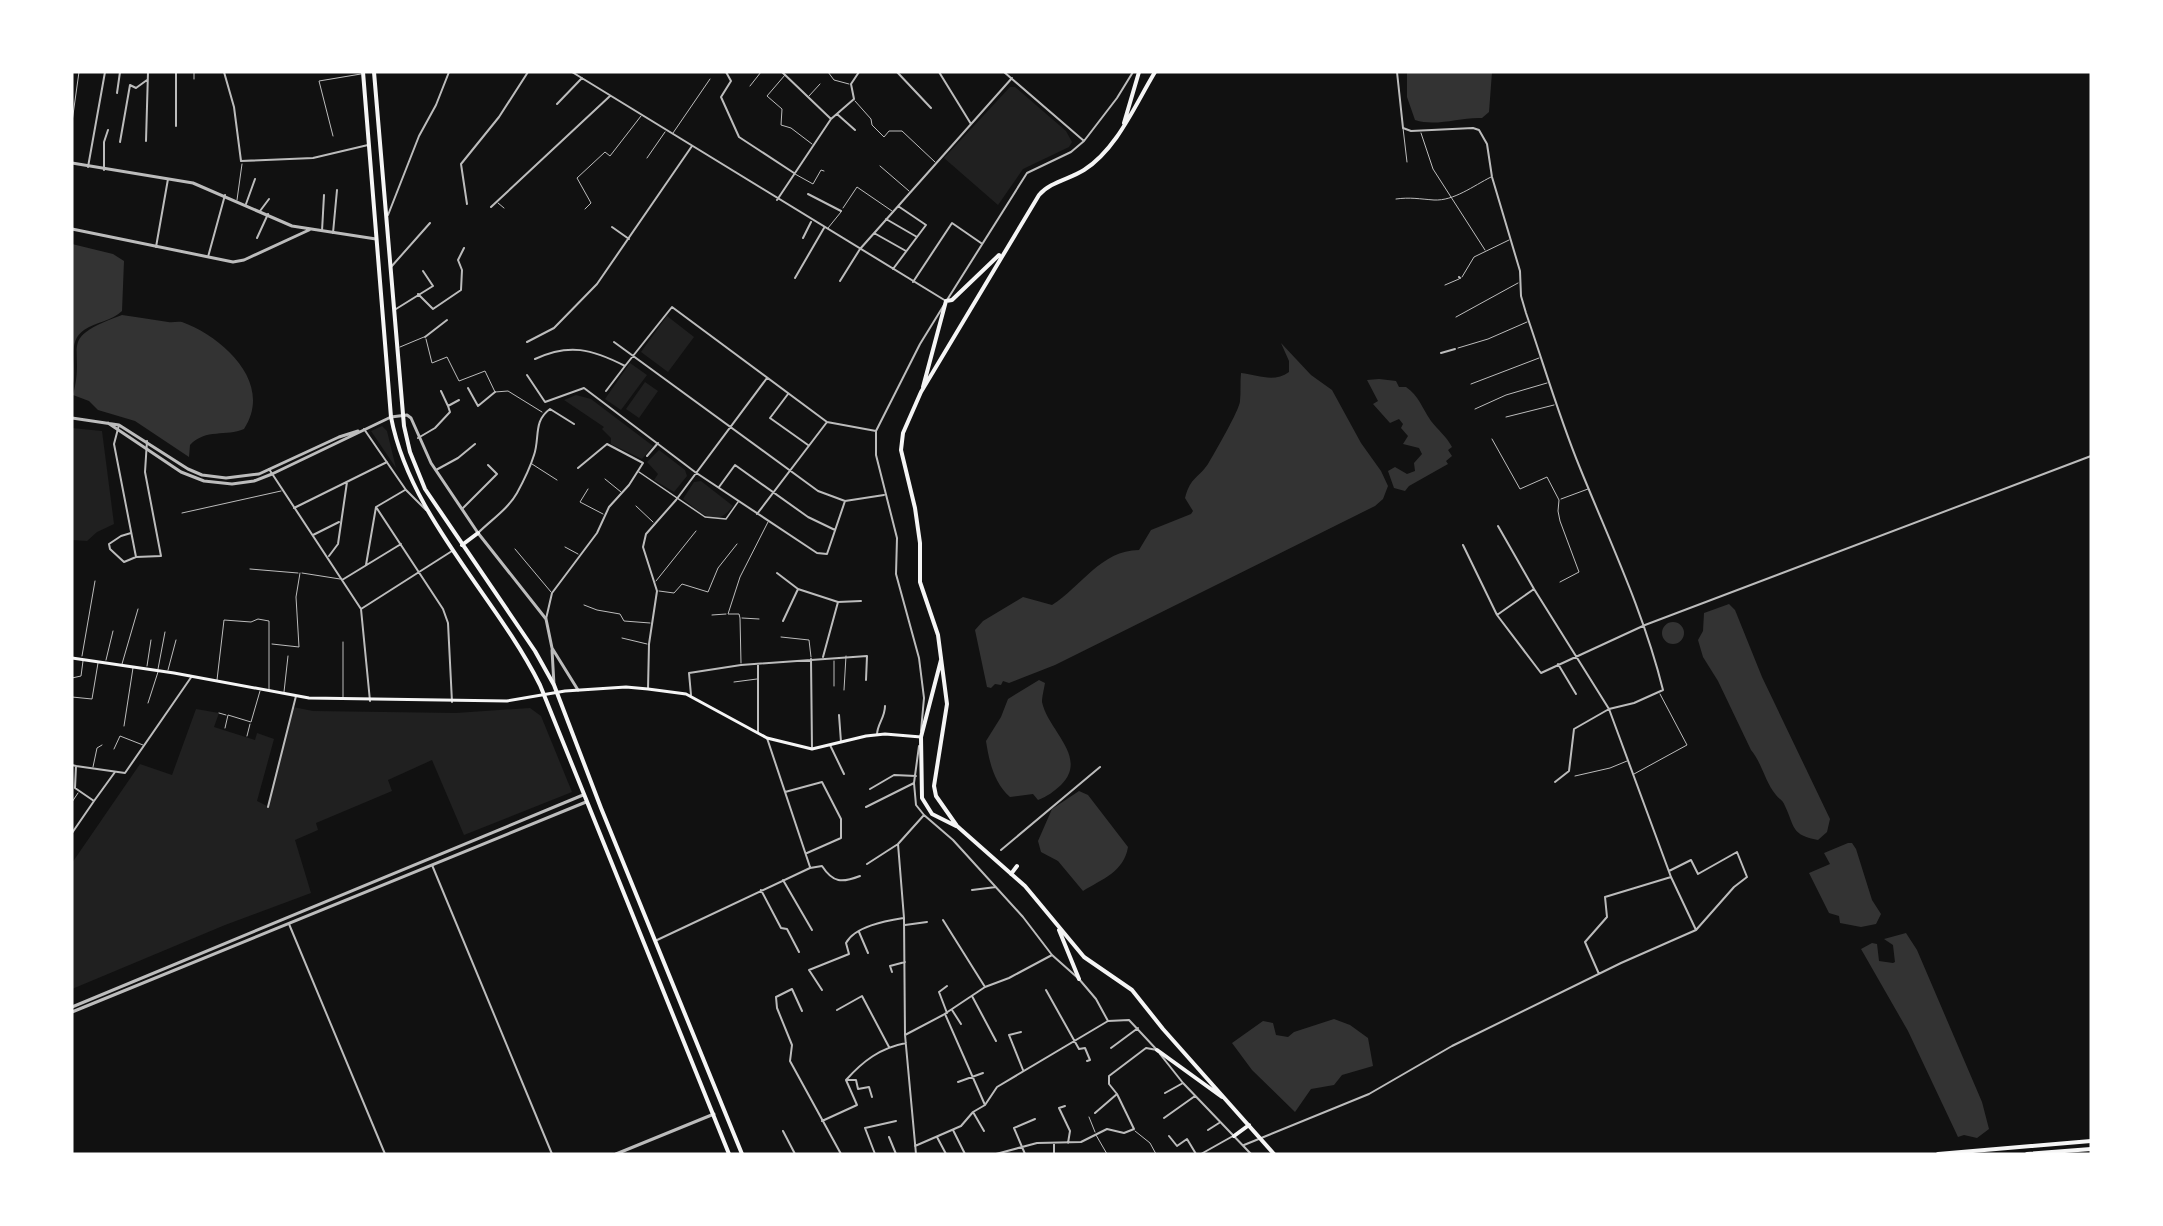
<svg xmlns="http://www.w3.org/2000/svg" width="2163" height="1226" font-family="Overpass,sans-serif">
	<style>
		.green { fill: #202020 }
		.water { fill: #333 }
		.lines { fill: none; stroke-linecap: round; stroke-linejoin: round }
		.service { stroke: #bcbcbc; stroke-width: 1 }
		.pedestrian { stroke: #bcbcbc; stroke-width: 1.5 }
		.minor { stroke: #bcbcbc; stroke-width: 2 }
		.tertiary { stroke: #bcbcbc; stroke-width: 3 }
		.secondary { stroke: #f5f5f5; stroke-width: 3 }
		.primary { stroke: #f5f5f5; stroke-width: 4 }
		.trunk { stroke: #f5f5f5; stroke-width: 4 }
	</style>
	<rect width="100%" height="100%" fill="#111"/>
	<path class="green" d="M1010,87H1015L1066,131L1072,142L1069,147L1023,169L998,205L944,158Z
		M667,316L694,337L668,372L641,352Z
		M630,363L647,375L621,410L605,399Z
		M645,382L658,391L639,418L626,409Z
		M576,395L591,399L653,446L642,459L611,444V438L602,429L604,427L564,400Z
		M382,426L387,431L396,468L371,431Z
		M72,428L102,431L114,524L97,532L87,541L72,540Z
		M659,450L685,470L687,476L674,492L654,480L658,474L647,462Z
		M701,481L733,506C715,530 702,513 683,499L694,482Z
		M293,707L313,711L456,713L530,708L541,716L572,792L464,835L432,760L388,780L392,791L316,823L318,830L295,840L311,893L225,925L72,989V863L140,764L172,775L196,709L219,713L214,727L255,740L257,733L274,739L257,801L267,806Z"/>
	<path class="water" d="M1407,72H1492L1489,112L1482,118C1459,117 1437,127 1415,120L1407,97Z
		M72,244L113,254L124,261L122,311C112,321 96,322 84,330C65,343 79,368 72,387Z
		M122,315C138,317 153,320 168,322C173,323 177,321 182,322C223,337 274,383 244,429C226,437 206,428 190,445L189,457L135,421L98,410L89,401L73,395C87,344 54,340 122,315Z
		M1281,343L1311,375L1332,390L1361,443L1381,471L1388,486L1383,499L1375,506L1055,665L1009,683L1003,681L1001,685L995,684L991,688L987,687L975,630L983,621L1023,597L1052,605C1081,587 1101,550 1139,550L1151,530L1191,514L1193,511L1185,498C1191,476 1198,479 1208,464C1214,454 1240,409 1240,401C1241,392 1240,382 1241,373C1258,375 1274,383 1289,372V361Z
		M1379,379L1396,381L1399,387H1406C1419,396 1422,408 1431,421C1438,430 1447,437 1452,447L1448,450L1452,456L1446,461L1448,464L1409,486L1405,491L1394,488L1388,471L1395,467L1407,474L1415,471L1414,463L1422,454L1419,448L1403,444L1408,436L1401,428L1403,424L1399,419L1390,423L1373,404L1378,401L1367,380Z
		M1729,604L1735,610L1762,677L1830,819L1827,832L1818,840C1791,835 1795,827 1785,806C1783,800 1779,799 1776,795C1765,782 1762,763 1751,750L1718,681L1703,657L1698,640L1703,631L1704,613Z
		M1662 633a11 11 0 1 1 22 0a11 11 0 1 1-22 0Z
		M1039,680L1045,683C1044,689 1042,697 1042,702C1048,731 1089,757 1061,785C1053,792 1048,796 1038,800L1033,794L1010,797C994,783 989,761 986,741L1001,717L1008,699Z
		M1079,791L1088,795L1128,847C1124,872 1102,879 1083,891L1058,861L1041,852L1038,841L1052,809Z
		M1848,843H1852L1856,849L1872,900L1881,914L1876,924L1861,927L1840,923L1839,916L1829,913L1809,873L1830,864L1824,853Z
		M1906,933L1917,950L1982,1102L1989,1129L1977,1138L1964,1135L1958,1137L1908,1031L1861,949L1872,943L1877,944L1879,961L1893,963L1895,962L1893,945L1884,939Z
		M1334,1019L1350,1025L1368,1038L1373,1066L1342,1075L1334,1085L1311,1089L1295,1112L1252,1070L1232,1043L1263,1021L1273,1023L1276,1035L1288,1037L1294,1032Z"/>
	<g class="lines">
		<path class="service" d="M194,72V79
			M828,72L834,80L849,84
			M785,75L767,96L782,109L781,125L791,128L812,144
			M750,86L761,72
			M809,96L820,84
			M855,101L871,119L872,125L884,137L889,131H902L935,162
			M72,122L79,72
			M1403,128L1407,162
			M673,133L710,79
			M1421,133L1433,169L1485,250
			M333,136L319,81L361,74
			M647,158L665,132
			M880,166L909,191
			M795,174L813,184L821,170L824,171
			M1396,199C1410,197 1420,199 1434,200C1454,201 1473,186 1491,177
			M237,200L242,164
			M498,203L504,208
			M843,208L857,187L892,211
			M585,209L591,203L577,178L605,152L610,156L641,116
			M828,228L841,212
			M1462,277L1474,257L1509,240
			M1445,285L1459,279
			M1456,317L1518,283
			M426,339L432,363L447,357L459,381L485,371L495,392L508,391L542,412
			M400,347L424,337
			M1458,348L1488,339L1527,322
			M1471,384L1539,358
			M1475,409L1506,395L1547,383
			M1506,417L1554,405
			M1492,439L1520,489L1547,477L1559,500L1558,511L1560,521L1579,572L1560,582
			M532,464L557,480
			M605,479L621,492
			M588,489L580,502L603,514
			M1561,499L1588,489
			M636,506L653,522
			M182,513L281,491
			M565,547L578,554
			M515,549L551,592
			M250,569L298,573
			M302,573L340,579
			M656,581L696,531
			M659,591L674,593L682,584L708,592L718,568L737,544
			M584,605L597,610L620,614L624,621L650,623
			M712,615L726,614
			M742,618L759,619
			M781,637L809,640L811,657
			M622,638L647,644
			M343,642V698
			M272,644L299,647L296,597L300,573
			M82,656L95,581
			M106,660L113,631
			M741,663L740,618L739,614H728L740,577L768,522
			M122,664L138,609
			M147,666L151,640
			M158,669L165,632
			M168,670L176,640
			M72,678L81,676L83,661
			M217,680L224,620L251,622L258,619L269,621V690
			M734,682L757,679
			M834,686V661
			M844,690L846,656
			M284,692L288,656
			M72,697L92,699L98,663
			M148,703L158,672
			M219,713L226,715
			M124,726L133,668
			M225,728L228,715L251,722L260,691
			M247,736L250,724
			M114,749L120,736L143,745
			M93,767L97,748L102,745
			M1634,774L1687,745L1660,694
			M1575,776L1610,768L1627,761
			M72,802L78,793
			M1089,1117L1095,1132
			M1135,1131L1150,1143L1156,1154
			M1096,1135L1107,1154"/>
		<path class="pedestrian" d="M639,472L705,517L726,519L738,502"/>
		<path class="minor" d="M176,72V126
			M224,72L234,107L241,161L313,158L368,145
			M572,72L946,301
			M726,72L731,81L721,97L739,137L794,173
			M782,72L831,119
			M897,72L931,108
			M939,72L971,124
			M1004,72L1084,141
			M1397,72L1403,128L1411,131L1473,128L1479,130L1487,144L1492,177L1520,271L1521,296L1526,313C1544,365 1559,417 1580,468C1610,542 1644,613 1663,690L1634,703L1609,709L1671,877L1696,930
			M117,93L120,72
			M557,104L582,78
			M837,114L855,130
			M146,141L148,72
			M120,142L130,85L136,88L147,80
			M88,167L105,72
			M104,170V142L108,130
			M808,194L841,211
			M777,200L831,119L854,99L851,84L859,72
			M246,204L255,179
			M467,204L461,164L499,117L528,72
			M491,207L610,96
			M260,211L269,199
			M388,215L419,136L436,105L449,72
			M886,219L917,237
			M612,227L629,239
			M322,231L324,195
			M333,233L337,190
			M874,233L906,251
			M257,238L268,214
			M803,238L811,222
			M156,247L168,179
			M208,257L225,195
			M391,267L430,223
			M893,269L926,225L898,206
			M1459,277L1460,278
			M795,278L824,228
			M840,281L860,249L1012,78
			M913,282L952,223L981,243
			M418,294L433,309L461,290L462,270L458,260L464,248
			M947,300L1027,173L1071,152L1084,141L1117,98L1133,72
			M396,309L433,286L423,271
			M425,337L447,320
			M527,342L554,328L597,284L692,146
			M614,342L818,491L845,501L884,495
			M1441,353L1455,349
			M535,359C569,343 592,349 625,366L672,307L827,422L876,431
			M527,375L545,402L584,388L695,472L817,553L827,554L845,501
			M468,388L478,406L495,392
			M441,391L448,406
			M606,391L625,366
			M788,394L770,418L808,445
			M119,425L114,444L136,557
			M364,429L406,490L426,510
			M418,438L435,428L450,412L448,406L459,400
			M647,456L658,443
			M269,469L361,609L370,701
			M436,470L458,458L475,444
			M719,487L735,465L808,517L835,530
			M376,507L443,609L448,623L452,702
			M294,508L387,462
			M462,509L497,474L488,465
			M757,514L827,422
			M1498,526L1534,589
			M131,533L121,536L109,544L110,549L124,562L136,557L161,556L145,472L147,441
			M478,533C491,520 508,509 517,493C523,482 530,468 534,455C540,438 533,421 550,409L574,424
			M313,535L339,522
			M1463,545L1497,615L1541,673L1645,625L2091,456
			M329,556L338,544L347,482
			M366,565L376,507L405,490
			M777,573L798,589L838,602L823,657
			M342,580L401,544
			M838,602L861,601
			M361,609L452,551
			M1497,615L1534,589L1609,709L1574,729L1569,771L1555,782
			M546,619L552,593L597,533L609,507L629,485L643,463L607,444L578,468
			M783,621L798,589
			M811,659L812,749
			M1558,664L1576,694
			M648,689L649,644L657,591L643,547L646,534L676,500L767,378
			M691,695L689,673L741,665L867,656L866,680
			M839,715L841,742
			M921,731L924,698L919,658L896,574L897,538L876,455V431L920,344L944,305
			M758,733V664
			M877,735C877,724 885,718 885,706
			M767,738L810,867
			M830,745L844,774
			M919,746L914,783L916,805L924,815L953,840L1023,917L1052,955L1079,979L1096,999L1108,1021L1129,1020L1157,1050
			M72,765L76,766L75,788L94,801L72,833
			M76,766L125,773L192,676
			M870,789L894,775L916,776
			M785,792L822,782L841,819V838L807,853
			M94,801L115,772
			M268,807L296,696
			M866,807L914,783
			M1001,850L1100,767
			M867,864L898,844
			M432,865L552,1154
			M783,880L812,930
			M761,890L781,928L787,929L799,952
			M972,890L996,887
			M943,920L985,987
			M289,924L385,1154
			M905,925L927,922
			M859,932L868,953
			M655,941L810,868L822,866C833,883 842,883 860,876
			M892,972L890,966L905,962
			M1599,974L1585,942L1607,917L1605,897L1671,877
			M822,990L809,970L849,954L846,943C855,926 886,921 904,918
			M1046,990L1079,1049L1085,1048L1090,1060L1087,1061
			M972,996L996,1041
			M837,1010L862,996L889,1047
			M952,1010L961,1024
			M802,1011L792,989L776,997L777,1008L792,1045L790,1061L841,1154
			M947,1013L939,992L947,986
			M945,1014L985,1105
			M1021,1032L1009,1035L1023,1070
			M905,1035L943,1015L985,987L1009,978L1052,955
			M1111,1048L1138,1028
			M1160,1054L1183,1083L1251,1154
			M848,1080H856L858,1089L869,1087L872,1097
			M958,1082L983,1073
			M1165,1093L1183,1083
			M1065,1106L1059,1108L1070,1131L1068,1143
			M973,1112L984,1131
			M1095,1113L1117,1094
			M1164,1118L1195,1096
			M822,1121L857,1105L846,1080C863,1061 880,1048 906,1043
			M953,1130L965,1154
			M1208,1130L1219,1123
			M783,1131L795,1154
			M1169,1136L1177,1146L1187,1139L1196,1154
			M889,1137L896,1154
			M937,1137L946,1154
			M1054,1143V1154
			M1244,1145L1369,1094L1452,1046L1621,963L1696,930L1734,887L1747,877L1737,852L1698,874L1691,860L1669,871
			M915,1146L961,1126L973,1112L985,1105L997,1087L1108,1021
			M875,1154L865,1128L896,1121
			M916,1154L905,1035L904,918L898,844L924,815
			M996,1154L1037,1143L1081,1142L1107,1129L1124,1133L1134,1129L1117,1094L1109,1084V1076L1146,1048L1157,1050
			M1025,1154L1014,1128L1035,1119
			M1201,1154L1233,1136"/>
		<path class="tertiary" d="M72,163L193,183L292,226L376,239
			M72,229L233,262L244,260L309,230
			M72,418L119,425L188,469L202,475L226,478L259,474L339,437L358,431
			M108,423L181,472L204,481L232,484L254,481L272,474L391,417L407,415L411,418L431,463L478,533L546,619L552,648L578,690
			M552,650L554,685
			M72,1007L583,795
			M72,1012L586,802
			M616,1154L714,1114"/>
		<path class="secondary" d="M72,658L174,673L309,698L507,701L565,691L626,687L648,689L686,694L767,738L812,749L866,736L885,734L921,737"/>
		<path class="primary" d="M363,72L391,417C410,517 495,595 540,685L729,1154
			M374,72L404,426L410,452L425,489L535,651L554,685L601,808L742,1154
			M1155,72C1135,105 1117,149 1084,170C1070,179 1050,182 1039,195L921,392L903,433L901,450L915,508L920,543V582L938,635L947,704L934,786L936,796L957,826L1025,886L1084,957L1132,990L1163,1029L1274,1154
			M1124,123L1139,72
			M923,387L946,301L952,300L999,255
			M462,545L478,533
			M941,660L921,737L922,798L932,814L956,826
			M1011,874L1017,866
			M1059,930L1079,979
			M1157,1050L1222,1097
			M1234,1136L1249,1125"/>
		<path class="trunk" d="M1938,1154L2091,1141
			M2027,1154L2091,1149"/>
	</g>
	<rect width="2163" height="1226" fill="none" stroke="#ffffff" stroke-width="147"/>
</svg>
